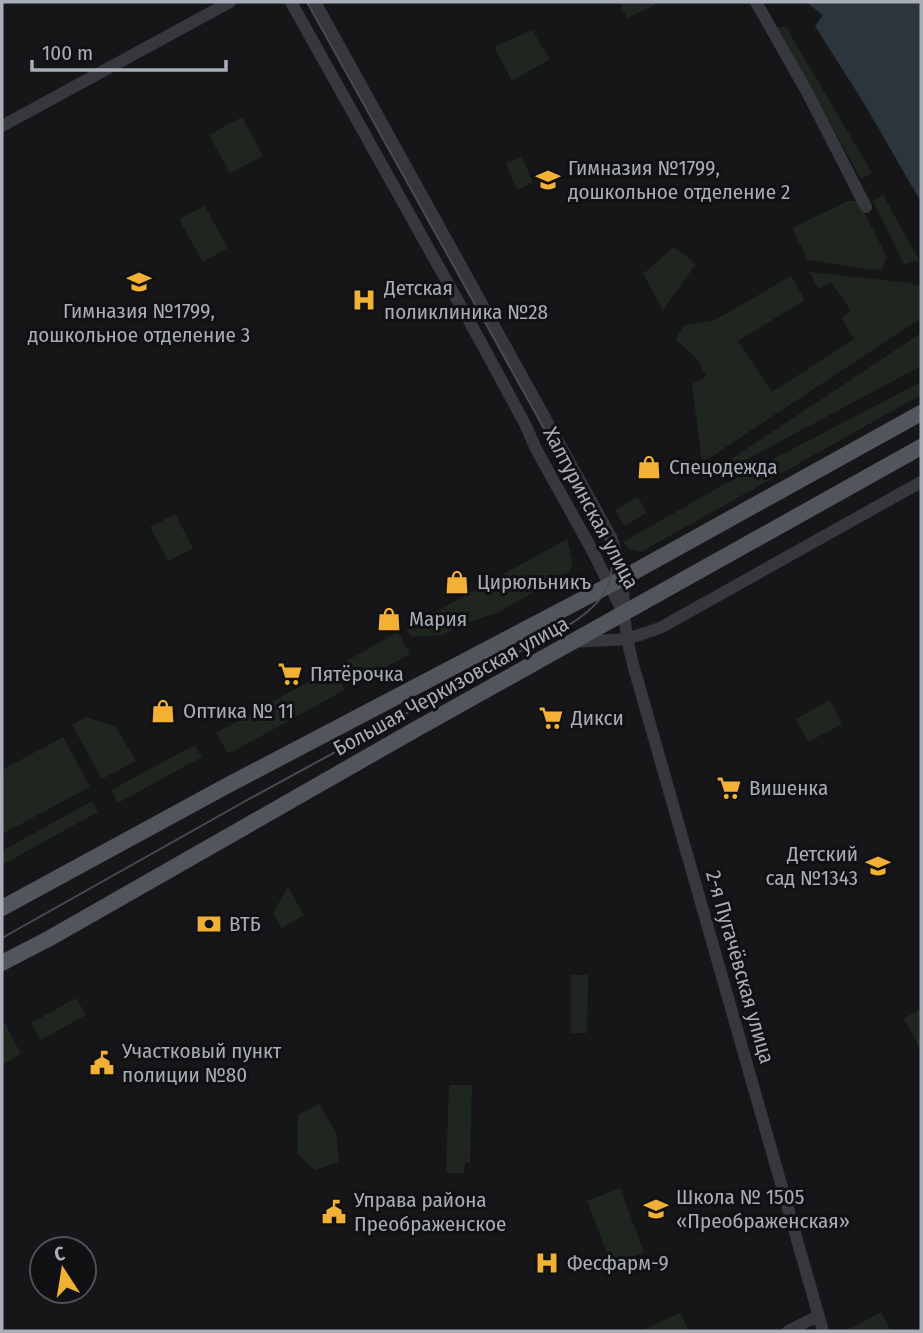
<svg xmlns="http://www.w3.org/2000/svg" width="923" height="1333" font-family="'Fira Sans Condensed',sans-serif">
	<style>
		.green { fill: #1e261f }
		.water { fill: #2c353c }
		.lines { fill: none; stroke-linecap: round; stroke-linejoin: round }
		.minor { stroke: #37383d; stroke-width: 12 }
		.major { stroke: #53555c; stroke-width: 16 }
		.tram { stroke: #4a4c52; stroke-width: 2 }
		.labels { text-anchor: middle; dominant-baseline: central; stroke-width: 6; stroke-linejoin: round; paint-order: stroke }
		.poi-label { font-size: 21px; fill: #a8adb8; stroke: #111113; text-anchor: start }
		.street-label { font-size: 21px; fill: #a8adb8; stroke: #111113 }
	</style>
	<rect width="100%" height="100%" fill="#161618"/>
	<path class="green" d="M619,2H653L655,5L627,18Z
		M777,27H786L872,173L861,179Z
		M532,30L550,59L512,81L494,47Z
		M242,117L263,156L230,173L209,135Z
		M522,157L533,183L517,190L506,163Z
		M883,195L919,260L904,264L873,201Z
		M848,201H858L887,257L882,269L875,270L808,260L792,228Z
		M205,206L228,248L203,262L179,219Z
		M674,247L696,264L663,310L643,274Z
		M809,272L909,283L921,286V318L702,463L692,384L706,376L696,358L675,339L685,325L715,320L791,276L805,300L738,341L772,392L854,339L841,318L851,311L831,282L819,289Z
		M921,333V366L712,478L713,471Z
		M921,382V395L641,552L629,549L623,542L723,485Z
		M638,497L647,513L624,526L615,510Z
		M175,514L193,548L168,561L150,527Z
		M567,539L573,563L570,571L499,612L466,623L442,635L411,637L406,628Z
		M398,632L410,654L353,685L341,664Z
		M333,668L345,690L230,753L227,752L216,733Z
		M830,700L842,724L808,742L796,719Z
		M86,717L115,726L136,761L102,779L72,725Z
		M63,737L90,787L2,834V770Z
		M195,745L202,757L118,803L111,790Z
		M92,801L98,812L2,865V851Z
		M288,887L304,915L282,928L273,913Z
		M571,975H588L587,1033H571Z
		M76,998L86,1015L41,1040L31,1023Z
		M921,1009V1051L904,1018Z
		M2,1018L21,1054L2,1065Z
		M449,1085H472L470,1162H465L464,1173H446Z
		M319,1104L336,1132L339,1162L315,1170L297,1154L298,1115Z
		M620,1188L644,1252L611,1264L587,1201Z
		M881,1312L891,1331H845Z
		M680,1313L689,1331H647L645,1329Z"/>
	<path class="water" d="M806,2H921V202L865,105L815,26L823,15Z"/>
	<g class="lines">
		<path class="minor" d="M291,2L478,337L525,424L536,449L592,550L622,610
			M315,2L612,539L623,578L624,613L627,639L634,668L823,1331
			M756,2L807,92L866,207
			M2,126L230,2
			M573,642L627,639L660,628L921,482
			M788,1331L818,1316"/>
		<path class="major" d="M2,908L230,784L623,578L921,413
			M2,963L50,938L418,728L921,447"/>
		<path class="tram" d="M2,938L249,799L572,623C603,603 621,579 607,542L307,2"/>
	</g>
	<defs>
		<g id="school-bare" transform="scale(1.89)"><path d="M0-5L7-2L0 1L-7-2ZM-4 1L0 2.5L4 1V4Q0 6-4 4Z" fill="#f2b134" stroke="#111113" stroke-width="2.5" paint-order="stroke"/></g>
		<g id="hospital-bare" transform="scale(1.89)"><path d="M-5-5h3v3.5h4V-5h3V5h-3V1.5h-4V5h-3Z" fill="#f2b134" stroke="#111113" stroke-width="2.5" paint-order="stroke"/></g>
		<g id="shop-bare" transform="scale(1.89)"><path d="M-5-2.5h2.3a2.7 3.5 0 0 1 5.4 0H5L5.5 6h-11ZM-1.5-2.5h3a1.5 2.3 0 0 0-3 0Z" fill="#f2b134" stroke="#111113" stroke-width="2.5" paint-order="stroke"/></g>
		<g id="supermarket-bare" transform="scale(1.89)"><path d="M-6-5.5h2.5l.6 2H6L4.5 2H-2.5L-4.4-4H-6ZM-1.5 3.2a1.3 1.3 0 1 0 .1 0ZM3 3.2a1.3 1.3 0 1 0 .1 0Z" fill="#f2b134" stroke="#111113" stroke-width="2.5" paint-order="stroke"/></g>
		<g id="bank-bare" transform="scale(1.89)"><path d="M-6-4H6V4H-6ZM0-2.3a2.3 2.3 0 1 0 0 4.6a2.3 2.3 0 1 0 0-4.6Z" fill="#f2b134" stroke="#111113" stroke-width="2.5" paint-order="stroke"/></g>
		<g id="civic-bare" transform="scale(1.89)"><path d="M-.6-6.5H3V-4.5H.6V-3L4-1V1h2V6H-6V1h2V-1L-.6-3ZM-1.2 2.5V6h2.4V2.5Z" fill="#f2b134" stroke="#111113" stroke-width="2.5" paint-order="stroke"/></g>
	</defs>
	<g fill-rule="evenodd">
		<use href="#school-bare" x="548" y="180"/>
		<use href="#school-bare" x="139" y="282"/>
		<use href="#hospital-bare" x="364" y="300"/>
		<use href="#shop-bare" x="649" y="467"/>
		<use href="#shop-bare" x="457" y="582"/>
		<use href="#shop-bare" x="389" y="619"/>
		<use href="#supermarket-bare" x="290" y="674"/>
		<use href="#shop-bare" x="163" y="711"/>
		<use href="#supermarket-bare" x="551" y="718"/>
		<use href="#supermarket-bare" x="729" y="788"/>
		<use href="#school-bare" x="878" y="866"/>
		<use href="#bank-bare" x="209" y="924"/>
		<use href="#civic-bare" x="102" y="1063"/>
		<use href="#school-bare" x="656" y="1209"/>
		<use href="#civic-bare" x="334" y="1212"/>
		<use href="#hospital-bare" x="547" y="1263"/>
	</g>
	<g class="labels">
		<g class="poi-label">
			<text x="568" y="168">Гимназия №1799,<tspan x="568" dy="24">дошкольное отделение 2</tspan></text>
			<text x="384" y="288">Детская<tspan x="384" dy="24">поликлиника №28</tspan></text>
			<text x="139" y="311" text-anchor="middle">Гимназия №1799,<tspan x="139" dy="24">дошкольное отделение 3</tspan></text>
			<text x="669" y="467">Спецодежда</text>
			<text x="477" y="582">Цирюльникъ</text>
			<text x="409" y="619">Мария</text>
			<text x="310" y="674">Пятёрочка</text>
			<text x="183" y="711">Оптика № 11</text>
			<text x="571" y="718">Дикси</text>
			<text x="749" y="788">Вишенка</text>
			<text x="858" y="854" text-anchor="end">Детский<tspan x="858" dy="24">сад №1343</tspan></text>
			<text x="229" y="924">ВТБ</text>
			<text x="122" y="1051">Участковый пункт<tspan x="122" dy="24">полиции №80</tspan></text>
			<text x="676" y="1197">Школа № 1505<tspan x="676" dy="24">«Преображенская»</tspan></text>
			<text x="354" y="1200">Управа района<tspan x="354" dy="24">Преображенское</tspan></text>
			<text x="567" y="1263">Фесфарм-9</text>
		</g>
		<g class="street-label">
			<text transform="translate(591 508) rotate(62)">Халтуринская улица</text>
			<text transform="translate(451 686) rotate(-29)">Большая Черкизовская улица</text>
			<text transform="translate(740 967) rotate(74)">2-я Пугачёвская улица</text>
		</g>
	</g>
	<rect width="923" height="1333" fill="none" stroke="#a8adb8" stroke-width="7"/>
	<g transform="translate(63 1270) rotate(348)"><circle r="33" fill="#111113" stroke="#4d4f55" stroke-width="2"/>
	<path d="M0-5L12 26L0 18L-12 26Z" fill="#f2b134"/>
	<text y="-10" font-size="19" font-weight="bold" text-anchor="middle" fill="#a8adb8">С</text>
	</g>
	<path d="M32 60v10h194v-10" fill="none" stroke="#a8adb8" stroke-width="3.5"/>
	<text x="42" y="60" font-size="21" fill="#a8adb8" stroke="#111113" stroke-width="5" paint-order="stroke">100 m</text>
</svg>
